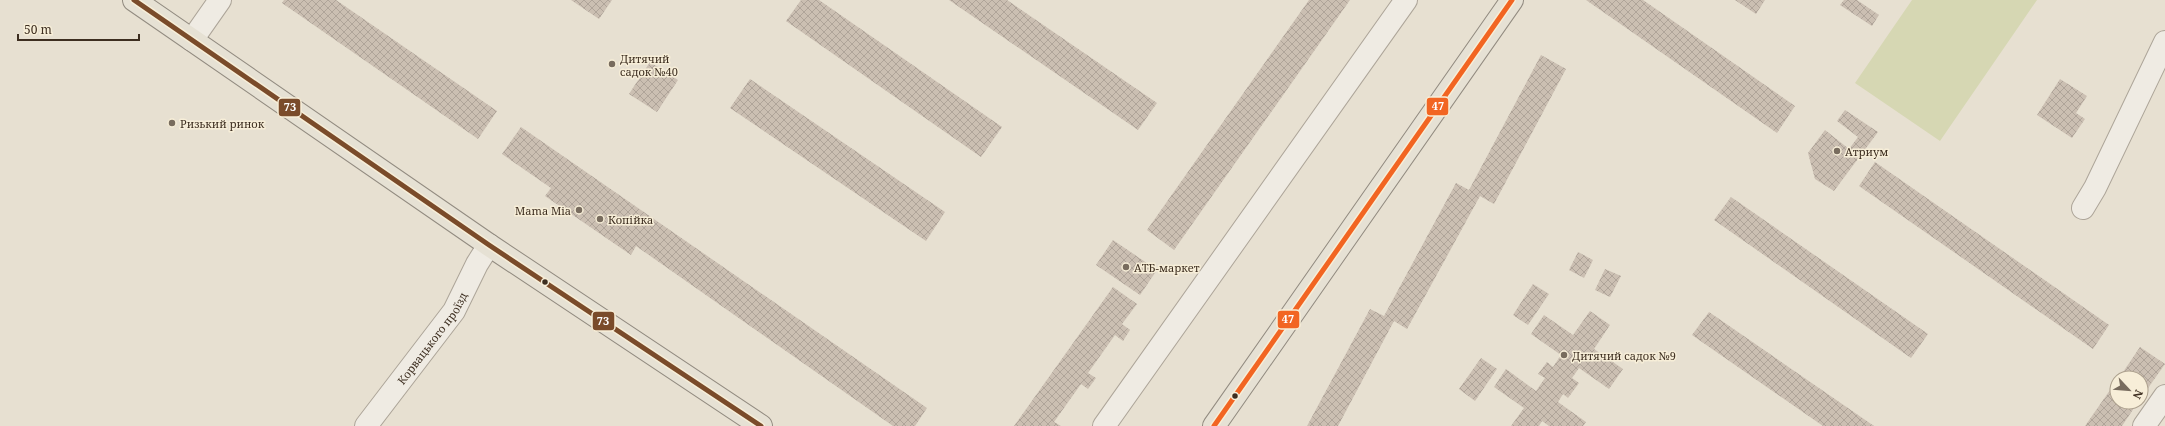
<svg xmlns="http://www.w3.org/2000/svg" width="2165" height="426" font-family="'Noto Serif',serif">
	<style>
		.garden { fill: #d6d7b3 }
		.building { fill: url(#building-cross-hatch) }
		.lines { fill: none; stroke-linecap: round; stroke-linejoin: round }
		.minor-casing { stroke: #ada599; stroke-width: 24 }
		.major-casing { stroke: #928b80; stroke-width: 24 }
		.minor { stroke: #efebe3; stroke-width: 22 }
		.major { stroke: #e6e1d4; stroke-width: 22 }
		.bus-1-casing { stroke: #f7eed8; stroke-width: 8 }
		.bus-2-casing { stroke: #f7eed8; stroke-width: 8 }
		.bus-1 { stroke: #7a4b2a; stroke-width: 5 }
		.bus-2 { stroke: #f26522; stroke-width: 5 }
		.poi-dot { fill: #786c5e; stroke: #f7eed8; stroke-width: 1.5 }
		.bus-dot { fill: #3d2e20; stroke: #f7eed8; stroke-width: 1.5 }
		.labels { text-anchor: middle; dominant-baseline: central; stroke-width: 3; stroke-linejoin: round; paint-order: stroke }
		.poi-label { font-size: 11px; fill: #3d2e20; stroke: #f7eed8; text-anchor: start }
		.street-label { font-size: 11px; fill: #3d2e20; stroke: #f7eed8 }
		.line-badge { stroke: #f7eed8; stroke-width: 1.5 }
		.badge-label { font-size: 11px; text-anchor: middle; font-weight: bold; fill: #fff }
	</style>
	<defs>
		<pattern id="building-cross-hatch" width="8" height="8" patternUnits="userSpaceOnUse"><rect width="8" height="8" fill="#cbbfb2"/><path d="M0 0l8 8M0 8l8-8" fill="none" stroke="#afa499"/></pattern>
	</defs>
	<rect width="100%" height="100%" fill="#e7e0d1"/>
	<path class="garden" d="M1912,0H2037L1940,141L1855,83Z"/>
	<path class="building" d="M284,0H336L497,111L478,139L282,3Z
		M571,0H612L599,19Z
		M801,0H819L1002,127L981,157L786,21Z
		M949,0H1007L1157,103L1138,130Z
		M1309,0H1350L1174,250L1147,230Z
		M1586,0H1643L1795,106L1777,133Z
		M1735,0H1765L1756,14Z
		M1844,0H1857L1879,15L1872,26L1840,5Z
		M1541,55L1566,69L1494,204L1480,196L1407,329L1394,321L1338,426H1307L1370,309L1384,316L1456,183L1469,190Z
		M650,62L678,80L657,112L629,94Z
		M750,79L945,212L926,241L730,108Z
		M2060,79L2087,96L2076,113L2085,119L2072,138L2037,115Z
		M1845,110L1878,132L1834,191L1815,179L1808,153L1825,130L1849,149L1858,137L1837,121Z
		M521,127L927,408L915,426H893L636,246L631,255L545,196L551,188L502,154Z
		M1875,162L2109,325L2093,349L1859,186Z
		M1731,197L1928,334L1911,358L1714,220Z
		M1113,240L1157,270L1140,295L1096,265Z
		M1578,252L1593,260L1584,278L1569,270Z
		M1605,269L1621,276L1610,297L1595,290Z
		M1533,284L1549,294L1528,325L1513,315Z
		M1113,287L1137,304L1122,324L1130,330L1123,341L1115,335L1088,373L1096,378L1088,389L1081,384L1054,422L1061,426H1014Z
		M1590,311L1610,325L1594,349L1623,369L1609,389L1579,368L1572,378L1579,383L1568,398L1563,394L1558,402L1586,422L1583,426H1549L1542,421L1539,426H1511L1524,408L1494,387L1506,369L1536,391L1545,378L1538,374L1547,362L1553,367L1561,355L1531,334L1544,315L1573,335Z
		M1709,312L1874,426H1823L1692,335Z
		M2140,347L2165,364L2141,398V378H2119Z
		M1481,358L1497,369L1475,401L1459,389Z
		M2117,380V402H2138L2122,426H2085Z"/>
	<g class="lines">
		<g class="minor-casing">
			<g id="minor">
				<path d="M192,40L220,0"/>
				<path d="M2083,208L2095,188L2165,42"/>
				<path id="s1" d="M366,426L454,311L477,264L489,245"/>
				<path d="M1104,426L1406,0"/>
				<path d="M2144,426L2165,396"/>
			</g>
		</g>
		<g class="major-casing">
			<path id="major" d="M134,0L489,245L761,426
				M1214,426L1512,0"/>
		</g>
		<use href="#minor" class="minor"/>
		<use href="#major" class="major"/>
		<g class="bus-1-casing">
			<path id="bus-1" d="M134,0L489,245L761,426"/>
		</g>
		<g class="bus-2-casing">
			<path id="bus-2" d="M1214,426L1512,0"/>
		</g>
		<use href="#bus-1" class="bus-1"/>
		<use href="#bus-2" class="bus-2"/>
	</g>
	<g class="poi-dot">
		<circle cx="612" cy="64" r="4"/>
		<circle cx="172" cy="123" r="4"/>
		<circle cx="1837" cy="151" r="4"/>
		<circle cx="579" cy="210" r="4"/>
		<circle cx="600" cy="219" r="4"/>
		<circle cx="1126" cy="267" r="4"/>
		<circle cx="1564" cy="355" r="4"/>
	</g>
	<g class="bus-dot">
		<circle cx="545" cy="282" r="3.5"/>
		<circle cx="1235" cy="396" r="3.5"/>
	</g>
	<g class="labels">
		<g class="poi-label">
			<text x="620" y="58">Дитячий<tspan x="620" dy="13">садок №40</tspan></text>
			<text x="180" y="123">Ризький ринок</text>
			<text x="1845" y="151">Атриум</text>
			<text x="571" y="210" text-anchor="end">Mama Mia</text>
			<text x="608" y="219">Копійка</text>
			<text x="1134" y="267">АТБ-маркет</text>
			<text x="1572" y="355">Дитячий садок №9</text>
		</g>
		<g class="street-label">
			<text stroke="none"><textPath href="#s1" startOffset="110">Корвацького проїзд</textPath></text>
		</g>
	</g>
	<g class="line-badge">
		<rect x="1426" y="97" width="23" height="19" rx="4" fill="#f26522"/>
		<rect x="278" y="98" width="23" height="19" rx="4" fill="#7a4b2a"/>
		<rect x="1277" y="310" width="23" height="19" rx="4" fill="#f26522"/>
		<rect x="592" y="311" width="23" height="20" rx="4" fill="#7a4b2a"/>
	</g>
	<g class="badge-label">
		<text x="1438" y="110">47</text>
		<text x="290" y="111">73</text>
		<text x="1288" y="323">47</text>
		<text x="603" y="325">73</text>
	</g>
	<g transform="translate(2129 390) rotate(116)"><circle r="19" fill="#f7eed8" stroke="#ada18e"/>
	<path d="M0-3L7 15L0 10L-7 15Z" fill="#786c5e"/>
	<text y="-6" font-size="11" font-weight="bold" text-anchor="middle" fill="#3d2e20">N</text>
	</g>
	<path d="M18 34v6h121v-6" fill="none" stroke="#3d2e20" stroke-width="2"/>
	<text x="24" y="34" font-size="12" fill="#3d2e20" stroke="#f7eed8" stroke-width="3" paint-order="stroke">50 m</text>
</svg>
